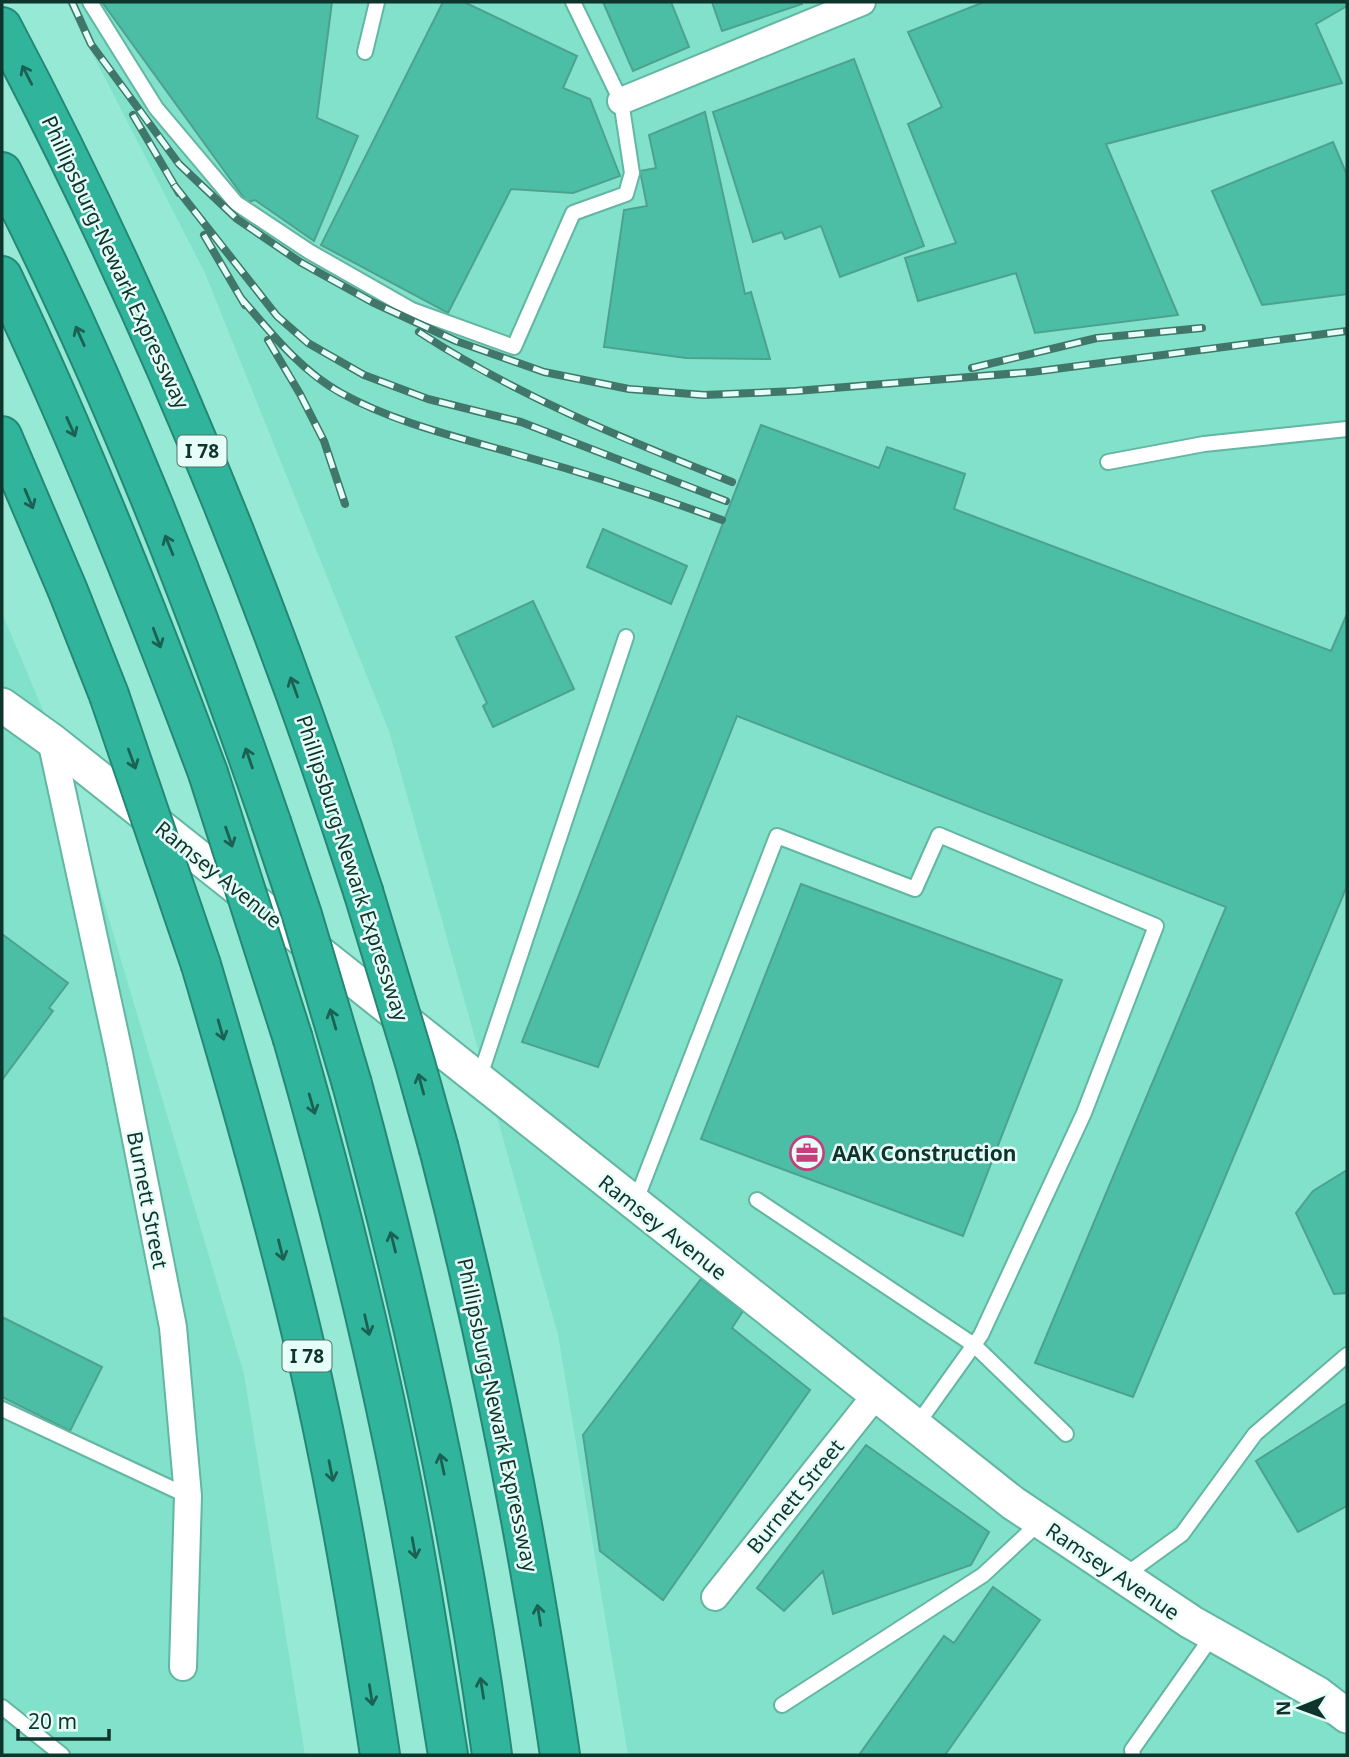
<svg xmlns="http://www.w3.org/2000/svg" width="1349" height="1757" font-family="'Noto Sans',sans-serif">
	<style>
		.built { fill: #81e1ca }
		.building { fill: #4bbea5; stroke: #4da28f; stroke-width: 2 }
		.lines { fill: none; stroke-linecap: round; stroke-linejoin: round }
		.service-casing { stroke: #62b6a2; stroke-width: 18 }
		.minor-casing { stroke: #62b6a2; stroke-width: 30 }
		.tertiary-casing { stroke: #62b6a2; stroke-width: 37 }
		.motorway-casing { stroke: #248875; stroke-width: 42 }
		.service { stroke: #fff; stroke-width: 14 }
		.minor { stroke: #fff; stroke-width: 26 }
		.tertiary { stroke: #fff; stroke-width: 33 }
		.motorway { stroke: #30b59c; stroke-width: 38 }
		.rail-casing { stroke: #41776b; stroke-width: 8 }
		.rail { stroke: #e6fef7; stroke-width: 5; stroke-dasharray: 16; stroke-linecap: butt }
		.motorway-bridge-casing { stroke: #248875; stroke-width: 42; stroke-linecap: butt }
		.motorway-bridge { stroke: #30b59c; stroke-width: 38 }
		.oneway { stroke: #1b6153 }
		.labels { text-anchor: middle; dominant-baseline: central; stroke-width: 5; stroke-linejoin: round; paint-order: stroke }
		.shield { fill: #e6fef7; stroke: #507169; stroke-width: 2 }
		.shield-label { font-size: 19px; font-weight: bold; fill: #0f342c }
		.street-label { font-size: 21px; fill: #0f342c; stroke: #e6fef7 }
		.poi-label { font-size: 21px; font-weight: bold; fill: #0f342c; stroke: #e6fef7; text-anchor: start }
	</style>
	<rect width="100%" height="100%" fill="#96ead5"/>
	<path class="built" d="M66,2H1347V1755H628L558,1335L389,731L205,273Z
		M2,613L56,741L244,1374L305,1755H2Z"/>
	<path class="building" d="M102,2H332L317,118L358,136L314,241L255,200L247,202Z
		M443,2H464L577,56L563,88L590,99L620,176L573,193L511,189L448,313L321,245Z
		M603,2H671L689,47L633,71Z
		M712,2H801L802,4L722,31Z
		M984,2H1347V6L1316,24L1342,83L1106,144L1178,315L1035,333L1016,273L918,301L905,258L956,243L908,124L942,107L908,32Z
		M854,59L924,246L840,277L821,226L785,239L782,232L753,242L713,112Z
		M705,112L745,294L751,292L770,359L686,358L604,347L624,210L647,206L640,171L656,168L649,135Z
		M1333,142L1347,175V294L1262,305L1212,191Z
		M761,425L879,468L887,447L965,474L954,509L1331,651L1347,614V886L1133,1397L1035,1363L1226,907L737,716L598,1067L522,1042Z
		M603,529L687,566L671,604L587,567Z
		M533,601L574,689L493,727L483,706L487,703L456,637Z
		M801,884L1062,980L963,1236L701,1139Z
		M2,934L68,983L49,1008L53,1011L2,1080Z
		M1347,1170V1293L1334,1294L1296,1213L1313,1191Z
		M701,1279L743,1311L732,1328L810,1390L663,1600L600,1551L583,1435Z
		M2,1317L102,1367L70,1431L2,1397Z
		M1347,1403V1506L1298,1532L1256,1461Z
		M866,1445L989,1532L971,1565L833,1614L823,1571L784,1611L757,1588Z
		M993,1587L1040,1620L945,1755H859L944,1636L954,1643Z"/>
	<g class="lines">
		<g class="service-casing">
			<path id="service" d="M90,2L156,108L236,203L310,252L412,310L514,347L573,213L626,194L632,173L621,101L573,2
				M365,52L377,2
				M1108,462L1204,444L1347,429
				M479,1079L626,637
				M757,1200L974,1345L1066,1434
				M635,1203L777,836L915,889L939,835L1156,926L1084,1113L981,1335L916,1426
				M2,1409L188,1496
				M1124,1576L1182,1534L1255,1434L1347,1355
				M782,1705L983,1575L1040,1522
				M2,1707L62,1755
				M1133,1755L1132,1750L1213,1635"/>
		</g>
		<g class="minor-casing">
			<path id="minor" d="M621,101L862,2
				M51,740L119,1053L173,1327L188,1496L183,1667
				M715,1597L875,1396"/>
		</g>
		<g class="tertiary-casing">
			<path id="tertiary" d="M2,705L51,740L1013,1503L1191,1622L1317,1693L1347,1716"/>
		</g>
		<g class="motorway-casing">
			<path id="motorway" d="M2,27C148,303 267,593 363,891
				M2,172C109,381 195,601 271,822
				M2,276C79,438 145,604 208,773
				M2,436L68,591L109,695
				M201,965C238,1090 274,1216 304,1343C336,1479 359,1617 380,1755
				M293,1039C331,1172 365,1306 393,1441C415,1545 431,1650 448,1755
				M352,1084C412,1305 462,1529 492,1755
				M439,1149C491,1349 530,1551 560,1755"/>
		</g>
		<use href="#service" class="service"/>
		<use href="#minor" class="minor"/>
		<use href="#tertiary" class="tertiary"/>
		<use href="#motorway" class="motorway"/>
		<g class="rail-casing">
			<path id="rail" d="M72,2L91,44L179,164L237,219L300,262L372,302L456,341L544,372L629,389L704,395L796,391L1032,372L1347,331
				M133,115L179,193
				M174,185L277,316L308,343L364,375L428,399L521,422L726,501
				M204,235L245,305
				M241,298C271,333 301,371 341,393C397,424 462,438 523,456C591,475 656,496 722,520
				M419,332C517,396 624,439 732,482
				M268,340L300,394L324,441L345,504
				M972,368L1097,338L1202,328"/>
		</g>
		<use href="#rail" class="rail"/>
		<g class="motorway-bridge-casing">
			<path id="motorway-bridge" d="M109,695L201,965
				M208,773L293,1039
				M271,822L302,915L352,1084
				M363,891L415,1063L439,1149"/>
		</g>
		<use href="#motorway-bridge" class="motorway-bridge"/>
	</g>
	<defs><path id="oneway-shaft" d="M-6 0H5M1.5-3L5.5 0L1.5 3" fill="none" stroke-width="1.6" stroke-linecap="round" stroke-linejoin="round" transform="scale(1.75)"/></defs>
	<g class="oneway">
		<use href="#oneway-shaft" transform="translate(27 75) rotate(-117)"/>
		<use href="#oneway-shaft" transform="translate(80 336) rotate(-114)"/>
		<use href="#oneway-shaft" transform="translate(71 427) rotate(66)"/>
		<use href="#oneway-shaft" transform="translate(29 499) rotate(67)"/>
		<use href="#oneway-shaft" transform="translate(169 545) rotate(-112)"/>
		<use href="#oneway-shaft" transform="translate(157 638) rotate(69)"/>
		<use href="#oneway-shaft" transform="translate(294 687) rotate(-110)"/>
		<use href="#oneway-shaft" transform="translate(249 758) rotate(-109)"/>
		<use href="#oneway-shaft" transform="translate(132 759) rotate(70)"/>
		<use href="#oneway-shaft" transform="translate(229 837) rotate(71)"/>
		<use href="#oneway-shaft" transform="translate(333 1019) rotate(-106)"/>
		<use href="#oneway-shaft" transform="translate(221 1030) rotate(74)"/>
		<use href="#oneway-shaft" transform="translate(421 1084) rotate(-105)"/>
		<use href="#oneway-shaft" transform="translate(312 1104) rotate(74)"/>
		<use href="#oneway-shaft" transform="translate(393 1242) rotate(-104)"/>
		<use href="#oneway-shaft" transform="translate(281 1250) rotate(76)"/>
		<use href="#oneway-shaft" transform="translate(367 1325) rotate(77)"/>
		<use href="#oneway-shaft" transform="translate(442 1464) rotate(-102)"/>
		<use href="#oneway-shaft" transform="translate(331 1471) rotate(79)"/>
		<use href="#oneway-shaft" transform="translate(414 1548) rotate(80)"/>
		<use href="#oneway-shaft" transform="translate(539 1615) rotate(-99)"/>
		<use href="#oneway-shaft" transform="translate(482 1688) rotate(-99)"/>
		<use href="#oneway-shaft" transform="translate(371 1695) rotate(81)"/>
	</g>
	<defs>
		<g id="office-ring" transform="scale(1.75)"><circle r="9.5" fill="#e6fef7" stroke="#c63e7c" stroke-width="1.5"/><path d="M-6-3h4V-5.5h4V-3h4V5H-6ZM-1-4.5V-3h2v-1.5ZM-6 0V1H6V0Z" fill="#c63e7c"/></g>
	</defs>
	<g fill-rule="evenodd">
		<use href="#office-ring" x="807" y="1153"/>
	</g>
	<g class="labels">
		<g class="shield">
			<rect x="177.5" y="435.5" width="49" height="31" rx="5"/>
			<rect x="282.5" y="1340.5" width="49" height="31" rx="5"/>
		</g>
		<g class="shield-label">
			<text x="202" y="451">I 78</text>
			<text x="307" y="1356">I 78</text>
		</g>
		<g class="street-label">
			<text transform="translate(116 262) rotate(65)">Phillipsburg-Newark Expressway</text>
			<text transform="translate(353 868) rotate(72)">Phillipsburg-Newark Expressway</text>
			<text transform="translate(219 874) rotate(39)">Ramsey Avenue</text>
			<text transform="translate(148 1200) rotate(79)">Burnett Street</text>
			<text transform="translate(663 1227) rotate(38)">Ramsey Avenue</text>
			<text transform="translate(498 1415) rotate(78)">Phillipsburg-Newark Expressway</text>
			<text transform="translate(795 1496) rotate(-51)">Burnett Street</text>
			<text transform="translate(1113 1571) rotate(34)">Ramsey Avenue</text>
		</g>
		<g class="poi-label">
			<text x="832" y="1153">AAK Construction</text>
		</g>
	</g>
	<rect width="1349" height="1757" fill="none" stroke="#0f342c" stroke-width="7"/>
	<g transform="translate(1300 1708) rotate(269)" stroke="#e6fef7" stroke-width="5" paint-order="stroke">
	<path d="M0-5L12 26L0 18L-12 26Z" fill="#0f342c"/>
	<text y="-10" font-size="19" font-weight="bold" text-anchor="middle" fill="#0f342c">N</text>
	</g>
	<path d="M18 1729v10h91v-10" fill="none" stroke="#0f342c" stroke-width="3.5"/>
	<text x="28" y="1729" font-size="21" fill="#0f342c" stroke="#e6fef7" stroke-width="5" paint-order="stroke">20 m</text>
</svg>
